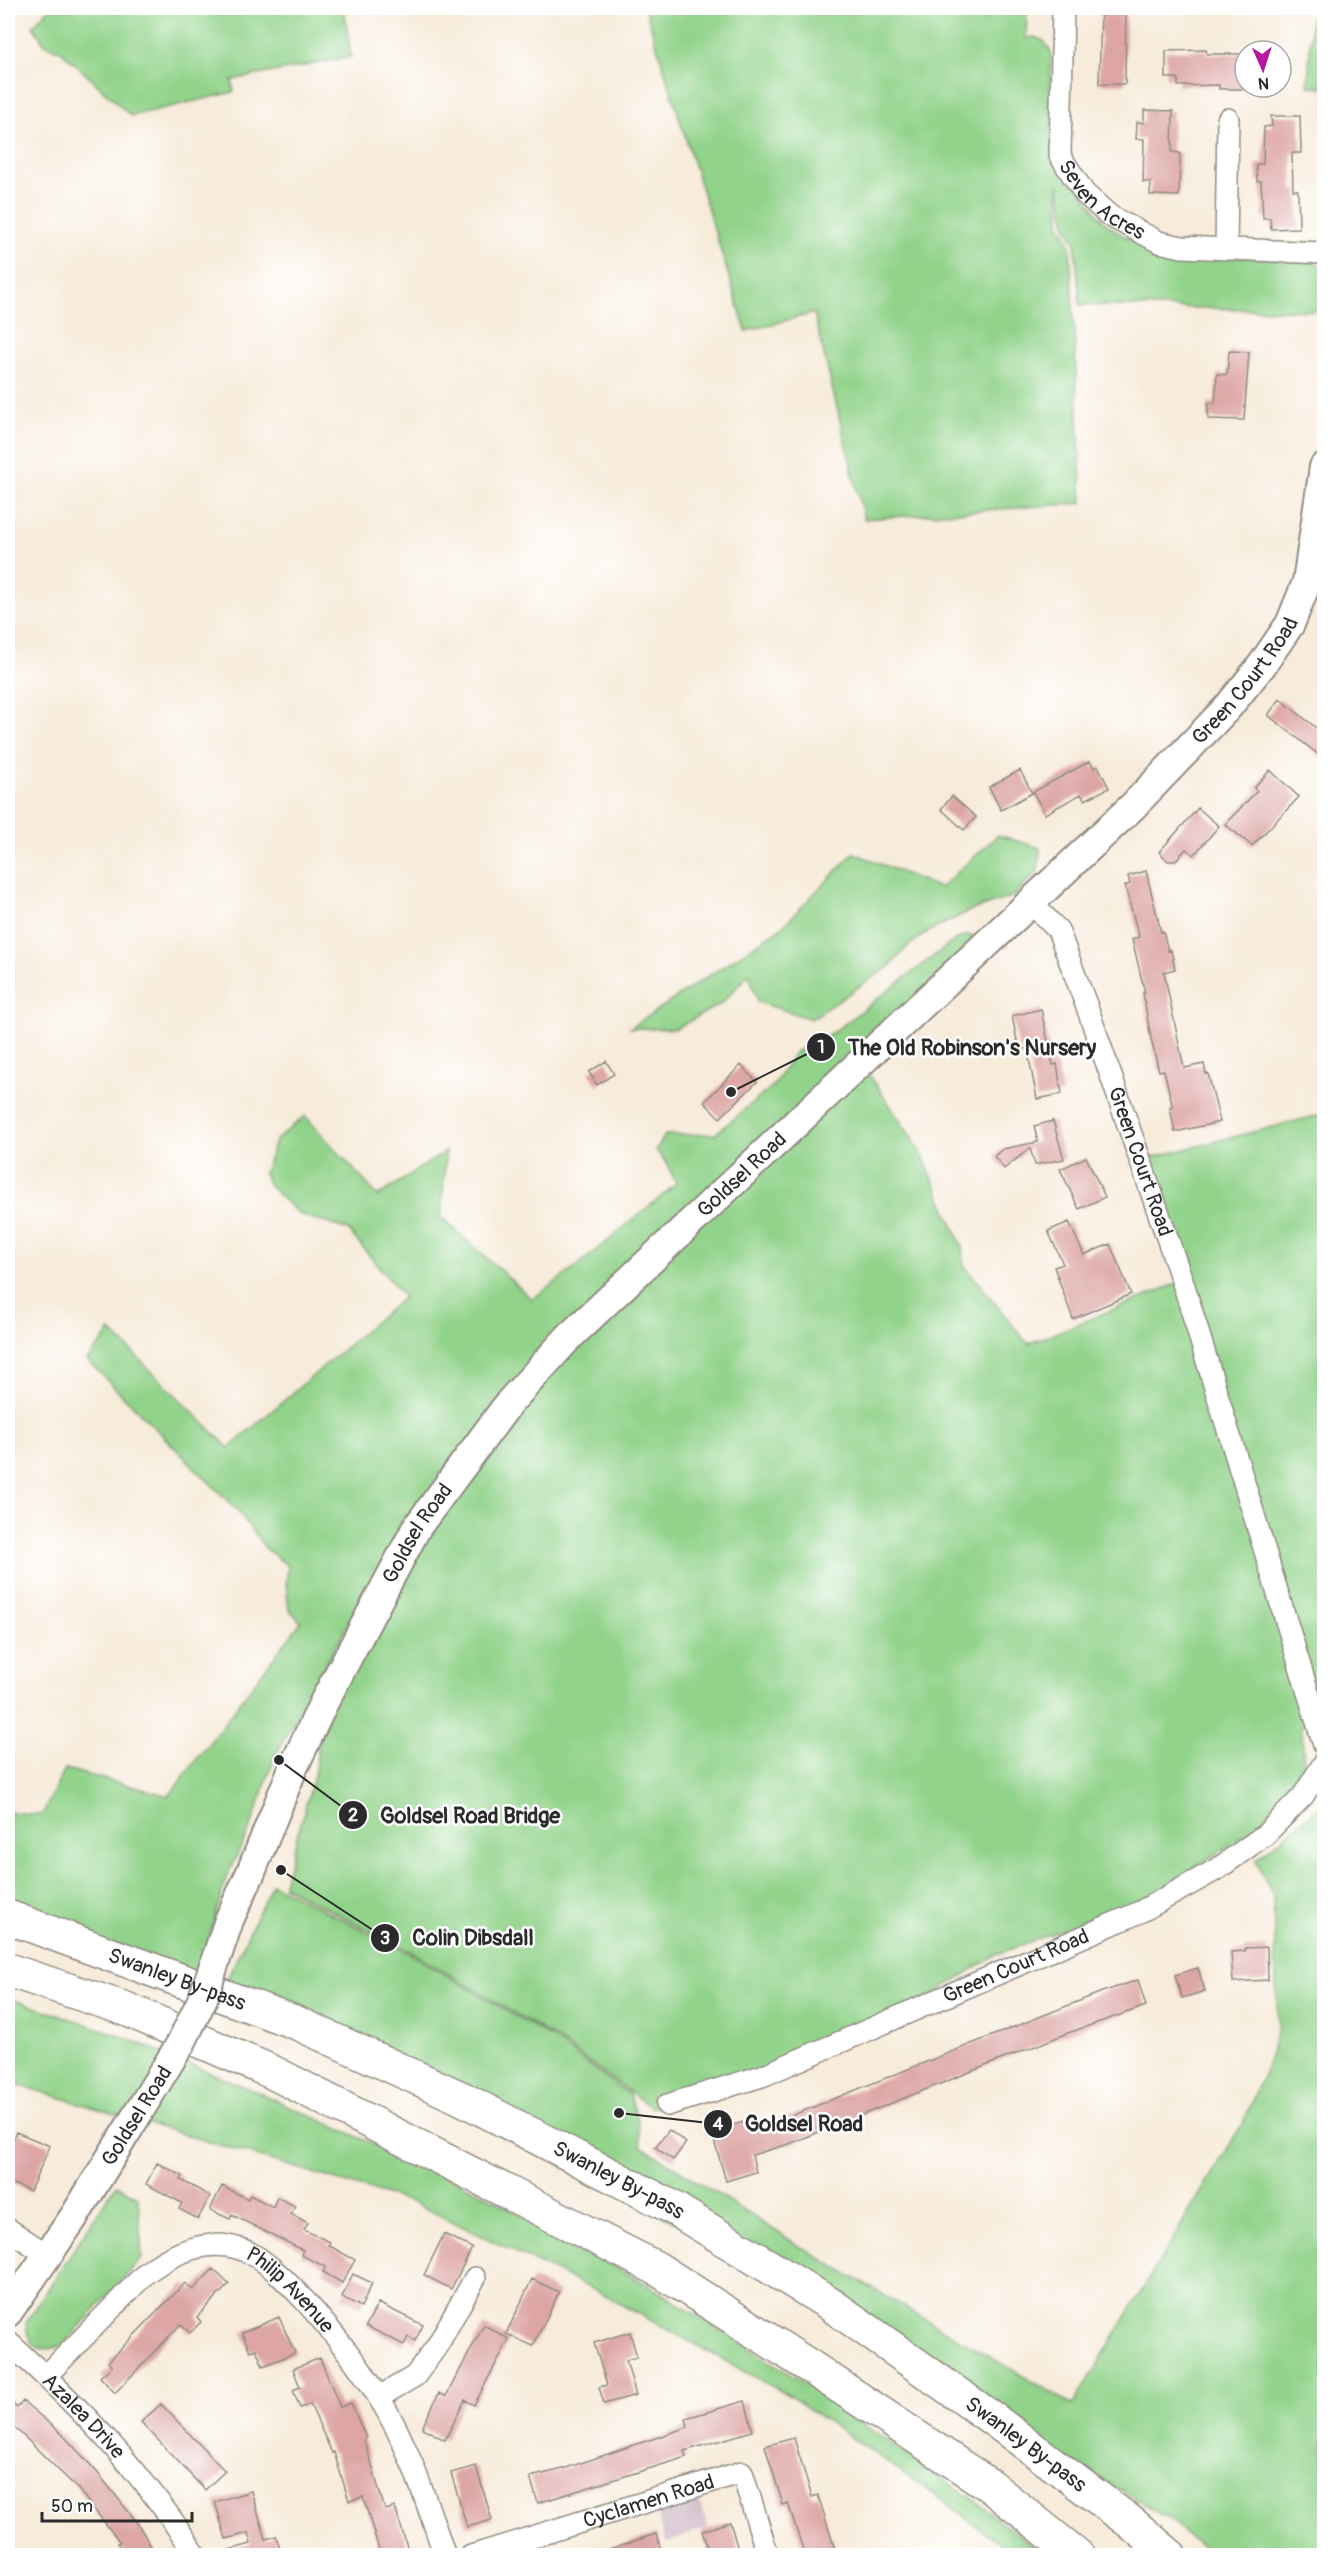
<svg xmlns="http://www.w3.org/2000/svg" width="1332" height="2563" font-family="Pangolin,sans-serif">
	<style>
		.industrial { fill: #d1bdca }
		.green { fill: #91d38a; stroke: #5e7f5a; stroke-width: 1.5 }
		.building { fill: #dda6a5 }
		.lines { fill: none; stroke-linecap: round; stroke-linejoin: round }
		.minor-casing { stroke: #918b82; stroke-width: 24 }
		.secondary-casing { stroke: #918b82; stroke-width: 32 }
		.trunk-casing { stroke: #918b82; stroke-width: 36 }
		.minor { stroke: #fff; stroke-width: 21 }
		.secondary { stroke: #fff; stroke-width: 28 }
		.trunk { stroke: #fff; stroke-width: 33 }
		.secondary-bridge-casing { stroke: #918b82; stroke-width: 32; stroke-linecap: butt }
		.secondary-bridge { stroke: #fff; stroke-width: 28 }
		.labels { text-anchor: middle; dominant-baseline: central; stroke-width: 5; stroke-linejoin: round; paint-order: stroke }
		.street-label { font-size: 21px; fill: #2b2b2b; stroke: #fff }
		.leader { fill: none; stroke: #2b2b2b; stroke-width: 2 }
		.callout-dot { fill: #2b2b2b; stroke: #fff; stroke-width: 2 }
		.mark-label { font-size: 18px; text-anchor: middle; font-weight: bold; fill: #fff }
		.callout-label { font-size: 22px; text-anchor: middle; font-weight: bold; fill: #2b2b2b; stroke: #fff; stroke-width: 5; stroke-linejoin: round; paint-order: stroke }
	</style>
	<rect width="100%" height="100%" fill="#fff"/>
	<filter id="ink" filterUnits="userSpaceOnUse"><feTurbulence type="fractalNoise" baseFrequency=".0167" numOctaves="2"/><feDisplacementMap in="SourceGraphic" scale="12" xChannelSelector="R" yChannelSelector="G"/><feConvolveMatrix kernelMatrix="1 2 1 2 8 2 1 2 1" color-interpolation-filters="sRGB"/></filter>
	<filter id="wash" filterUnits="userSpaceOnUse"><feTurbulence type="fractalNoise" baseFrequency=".008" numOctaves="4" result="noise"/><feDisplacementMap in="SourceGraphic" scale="24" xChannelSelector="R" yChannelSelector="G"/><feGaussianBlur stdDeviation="1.35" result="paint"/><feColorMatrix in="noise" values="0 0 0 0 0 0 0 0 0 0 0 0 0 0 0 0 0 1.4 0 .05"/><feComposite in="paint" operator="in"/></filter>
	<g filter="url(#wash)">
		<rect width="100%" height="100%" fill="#f7ebd9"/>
		<path class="industrial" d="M698,2499L708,2528L665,2543L656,2512Z"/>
		<path class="green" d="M50,8H344L351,57L232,80L234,92L131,116L61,51L45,45L33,26Z
			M645,8H1027L1026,38L1034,37L1044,41L1051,52L1050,106L1058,156L1103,221L1122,235L1158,252L1316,262L1324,271V311L1080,305L1075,242L1066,226L1059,182L1060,224L1070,243L1082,503L864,519L814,313L746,331Z
			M1312,12L1324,13V88L1308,86Z
			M998,835L1040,848L1038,871L1014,896L969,911L926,933L907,947L890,966L811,1019L758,1002L749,974L721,1004L675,1029L630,1028L781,928L854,853L940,888Z
			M967,935L972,936L973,941L568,1338L415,1526L364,1595L275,1756L250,1829L226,1878L196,1984L8,1915V1812L42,1815L65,1769L169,1796L301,1622L289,1609L286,1583L288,1566L266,1549L238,1511L87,1360L111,1331L229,1448L404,1297L348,1230L299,1214L269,1186L264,1173L275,1141L305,1116L378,1196L446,1151L441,1217L532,1299L571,1271L676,1184L669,1167L656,1150L665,1135L715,1134L774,1085L795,1052L835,1031L955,940Z
			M863,1065L921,1152L962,1246L964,1265L1028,1344L1181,1282L1298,1664L1304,1763L1259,1826L1151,1896L995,1955L902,2014L762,2074L652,2108L551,2035L412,1952L283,1886L313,1780L326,1703L376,1604L512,1405Z
			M1324,1114V1725L1142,1160Z
			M1324,1803V2555H1210L1166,2516L994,2418L789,2278L219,1996L272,1884L411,1954L549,2036L630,2095L638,2122L641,2146L809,2252L1073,2405L1244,2121L1267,2065L1278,2028L1273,1896L1256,1860Z
			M8,1998L119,2035L262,2094L476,2190L650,2286L801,2381L978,2503L1044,2555H1014L944,2501L790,2396L604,2295L414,2203L8,2082Z
			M116,2185L138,2197L142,2258L64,2344C42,2354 28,2349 26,2323Z"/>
		<g id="blocks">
			<path class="building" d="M1101,8H1126L1125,84H1099Z
				M1206,50L1207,54H1245V89H1219V85L1178,86V78H1166V51Z
				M1144,110L1173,111L1172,152L1180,153L1179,196L1150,195L1151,182H1143L1144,139H1136L1137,122L1144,123Z
				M1271,116H1300L1301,153H1292L1293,190H1298L1299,228L1271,229L1270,218H1263L1261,181H1257L1256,164H1263L1264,127L1272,126Z
				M1229,351L1249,352L1244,420L1208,419V403H1215L1217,374L1227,375Z
				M1280,699L1324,734V759L1268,715Z
				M1090,761L1094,768L1098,766L1109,788L1085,800L1081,794L1045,814L1033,792Z
				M1020,770L1032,793L1001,810L989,787Z
				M1270,770L1299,797L1252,846L1225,824L1257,791L1254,788Z
				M952,796L976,817L964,830L941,809Z
				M1198,808L1219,826L1194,855L1186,849L1175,861H1168L1159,852Z
				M1146,871L1161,932L1163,931L1168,951L1171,950L1175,969L1164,972L1184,1068L1204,1064L1206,1074L1208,1073L1220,1122L1175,1132L1170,1108H1173L1164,1070L1159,1071L1151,1039L1143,993H1145L1132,939L1139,937L1125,886L1130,884L1128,876Z
				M1041,1009L1053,1065L1057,1064L1062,1094L1037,1099L1027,1048L1019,1050L1012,1016Z
				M606,1061L614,1074L597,1085L589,1072Z
				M741,1065L757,1082L720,1118L704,1102Z
				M1053,1121L1064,1159L1035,1165L1030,1148L1004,1169L994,1156L1003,1149L1038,1142L1034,1126Z
				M1086,1157L1105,1197L1079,1209L1060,1169Z
				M1069,1222L1084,1255L1110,1244L1131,1294L1073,1319L1054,1267L1063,1264L1048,1231Z
				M1267,1947L1268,1980L1233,1982L1231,1952L1245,1951V1948Z
				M1198,1968L1205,1991L1182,1998L1175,1975Z
				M1138,1980L1146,2006L1068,2033L789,2144L752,2155L756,2172L726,2181L711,2130L745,2122L747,2128L793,2115L1102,1992Z
				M669,2130L686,2143L673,2160L655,2147Z
				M16,2132L50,2146L30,2191L8,2182V2151Z
				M157,2163L183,2176L181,2180L210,2196L198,2219L179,2209L182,2203L146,2184Z
				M222,2186L248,2199L250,2195L273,2207L277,2197L295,2206L291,2214L308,2223L304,2230L330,2242L328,2245L355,2260L342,2283L323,2272L326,2267L301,2255L303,2250L232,2215L230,2219L210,2210Z
				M444,2234L472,2248L451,2289L424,2275Z
				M213,2269L229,2284L197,2317L201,2322L190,2333L181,2324L115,2393L100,2377L112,2366L108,2362L185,2283L193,2290Z
				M353,2274L372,2283L361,2307L342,2297Z
				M532,2279L559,2292L533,2346L506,2334Z
				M378,2303L423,2325L415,2341L408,2337L404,2345L366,2326Z
				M279,2317L295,2353L263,2366L256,2349L250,2351L242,2333Z
				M484,2325L509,2339L474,2405L465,2400L445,2440L422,2428L439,2393L446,2396Z
				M630,2332L637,2357L626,2360L636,2395L604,2404L599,2387L607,2385L594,2343Z
				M320,2358L340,2407L351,2403L366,2438L364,2439L385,2510L395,2507L410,2556H381L363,2497L349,2501L334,2452L332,2453L310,2404L300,2408L293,2390L300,2387L293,2369Z
				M8,2399L17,2408L23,2401L63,2435L97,2472L136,2521L157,2556H127L118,2543L120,2542L78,2489L8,2421Z
				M745,2401L753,2431L684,2451L686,2457L674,2461L538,2503L530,2477L563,2469L688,2427L686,2418Z
				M161,2404L225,2471L205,2490L141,2422Z
				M794,2438L812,2497L818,2495L837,2556H805L788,2503L783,2505L765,2446Z
				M476,2466L492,2520L467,2527L451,2473Z
				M251,2491L266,2539L276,2536L282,2556H226L225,2551L251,2544L248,2533L226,2539L215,2502Z
				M730,2522L740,2556H710L702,2531Z
				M656,2534L663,2556H599V2552Z"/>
		</g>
	</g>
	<g filter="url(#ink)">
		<use href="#blocks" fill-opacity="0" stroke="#918b82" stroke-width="1.5"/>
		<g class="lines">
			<g class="minor-casing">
				<g id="minor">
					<path id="s1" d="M1063,8L1060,156L1085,194L1110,216L1159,242L1182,247L1324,253"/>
					<path d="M1226,248L1228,119"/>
					<path id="s2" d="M1031,903L1058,930L1087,1007L1185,1289L1324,1745"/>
					<path id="s3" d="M667,2105L762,2076L1140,1912L1219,1868L1266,1834L1303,1796L1324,1763"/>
					<path d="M8,2229L49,2256"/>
					<path id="s4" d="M8,2342C78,2405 146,2475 196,2556"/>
					<path id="s5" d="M46,2376L146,2273C174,2252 208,2237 243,2250C264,2257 291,2286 306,2302C332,2331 357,2362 378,2396C409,2445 426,2501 445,2556"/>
					<path d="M379,2397L415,2376L437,2346L475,2278"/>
					<path id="s6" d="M471,2556L742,2472L768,2556"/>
				</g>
			</g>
			<g class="secondary-casing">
				<g id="secondary">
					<path id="s7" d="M251,1872L293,1768L324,1702L417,1527L509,1403L568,1338L1133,806L1228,707L1262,665L1290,624L1307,582L1324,467"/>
					<path d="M8,2312L74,2217L135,2118"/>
				</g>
			</g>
			<g class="trunk-casing">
				<g id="trunk">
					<path id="s8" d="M8,1917L297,2023L461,2098L670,2206L830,2304L993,2419L1129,2521L1170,2556"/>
					<path d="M8,1970L126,2009L272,2072L656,2268L812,2368L989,2485L1078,2556"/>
				</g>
			</g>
			<use href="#minor" class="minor"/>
			<use href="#secondary" class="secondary"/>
			<use href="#trunk" class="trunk"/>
			<g class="secondary-bridge-casing">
				<path id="secondary-bridge" d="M135,2118L181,2043L203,1998L229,1920L251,1872"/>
			</g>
			<use href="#secondary-bridge" class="secondary-bridge"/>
		</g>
	</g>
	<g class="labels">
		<g class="street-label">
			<text stroke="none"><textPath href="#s1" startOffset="210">Seven Acres</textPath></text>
			<text stroke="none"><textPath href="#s7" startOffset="1570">Green Court Road</textPath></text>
			<text stroke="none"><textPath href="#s2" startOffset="284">Green Court Road</textPath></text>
			<text stroke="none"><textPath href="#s7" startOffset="864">Goldsel Road</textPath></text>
			<text stroke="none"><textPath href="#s7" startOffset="378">Goldsel Road</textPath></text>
			<text stroke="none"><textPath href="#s3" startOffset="376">Green Court Road</textPath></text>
			<text stroke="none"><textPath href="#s8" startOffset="180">Swanley By-pass</textPath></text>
			<text transform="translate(137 2116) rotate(-58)">Goldsel Road</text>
			<text stroke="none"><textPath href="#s8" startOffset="666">Swanley By-pass</textPath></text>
			<text stroke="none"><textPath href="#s5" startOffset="310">Philip Avenue</textPath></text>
			<text stroke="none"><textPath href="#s4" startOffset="106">Azalea Drive</textPath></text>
			<text stroke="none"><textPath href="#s8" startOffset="1152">Swanley By-pass</textPath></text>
			<text stroke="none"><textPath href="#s6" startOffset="186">Cyclamen Road</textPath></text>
		</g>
	</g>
	<path class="leader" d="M731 1092L821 1047M279 1760L353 1815M281 1870L385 1938M619 2113L718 2124"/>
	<g class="callout-dot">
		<circle cx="731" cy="1092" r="6"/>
		<circle cx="279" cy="1760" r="6"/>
		<circle cx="281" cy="1870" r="6"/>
		<circle cx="619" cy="2113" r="6"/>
		<circle cx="821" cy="1047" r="15"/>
		<circle cx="353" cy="1815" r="15"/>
		<circle cx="385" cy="1938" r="15"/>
		<circle cx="718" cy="2124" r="15"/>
	</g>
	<g class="mark-label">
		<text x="821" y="1053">1</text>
		<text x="353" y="1821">2</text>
		<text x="385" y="1944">3</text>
		<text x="718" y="2130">4</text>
	</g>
	<g class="callout-label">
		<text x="972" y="1055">The Old Robinson's Nursery</text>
		<text x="470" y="1823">Goldsel Road Bridge</text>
		<text x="473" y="1945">Colin Dibsdall</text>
		<text x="804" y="2131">Goldsel Road</text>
	</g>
	<rect width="1332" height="2563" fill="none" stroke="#fff" stroke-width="30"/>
	<g transform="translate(1263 69) rotate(177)"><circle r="28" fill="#ffffff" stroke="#aaaaaa" stroke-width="1.5"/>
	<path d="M0-4.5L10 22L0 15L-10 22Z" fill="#b5179e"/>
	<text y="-9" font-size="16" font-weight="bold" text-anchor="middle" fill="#2b2b2b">N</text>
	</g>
	<path d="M42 2512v9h150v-9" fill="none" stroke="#2b2b2b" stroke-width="3"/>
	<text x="51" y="2512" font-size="18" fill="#2b2b2b" stroke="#ffffff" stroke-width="4.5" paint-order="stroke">50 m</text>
</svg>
